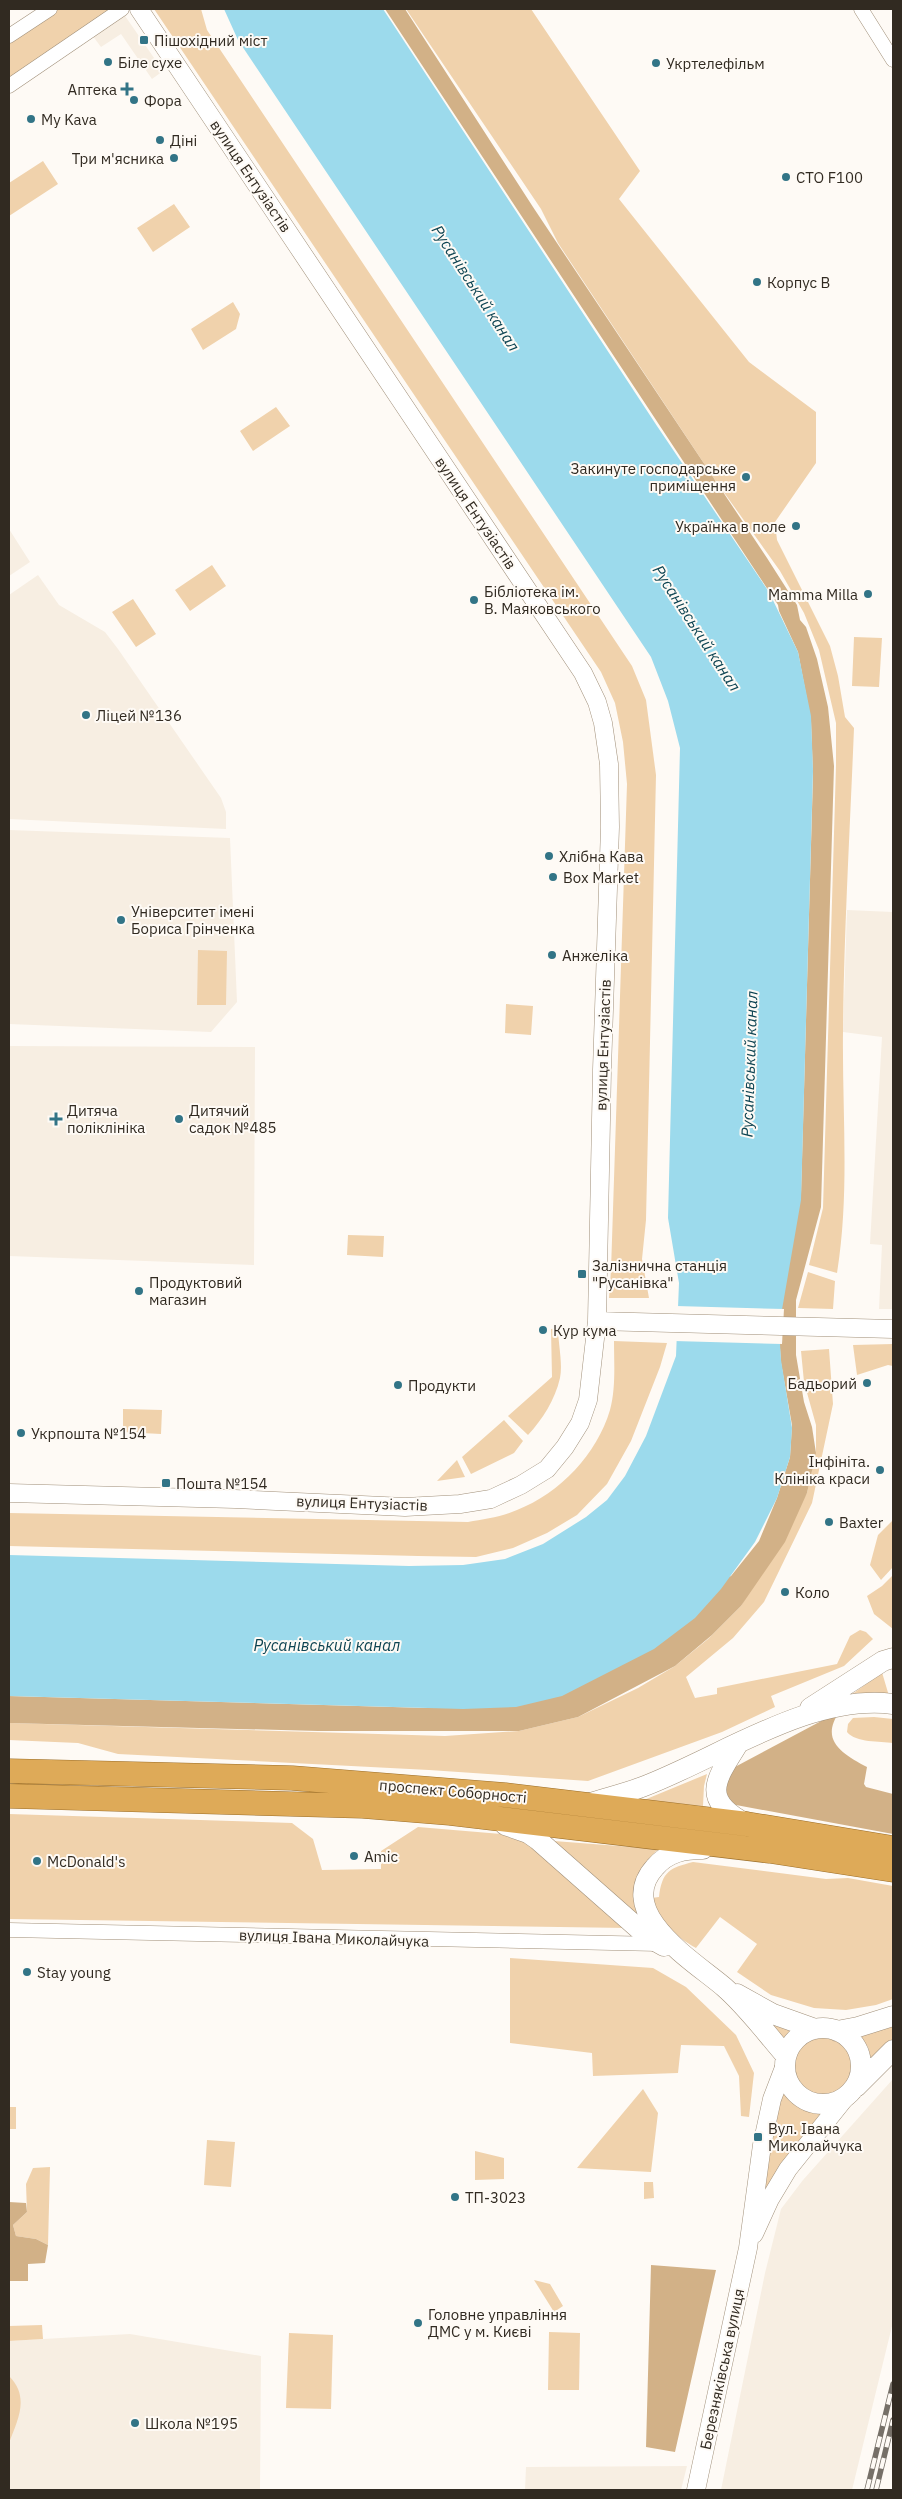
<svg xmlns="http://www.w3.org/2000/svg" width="902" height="2499" font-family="'IBM Plex Sans',sans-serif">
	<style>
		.built { fill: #f7eee2 }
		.green { fill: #f0d2ac }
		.forest { fill: #d2b187 }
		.water { fill: #9cdaec }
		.pier { fill: #fefaf5 }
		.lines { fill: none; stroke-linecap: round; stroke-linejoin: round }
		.minor-casing { stroke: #a1907a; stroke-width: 15 }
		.tertiary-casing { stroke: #a1907a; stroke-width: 19 }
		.secondary-casing { stroke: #a1907a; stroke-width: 21 }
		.trunk-casing { stroke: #9c6f2a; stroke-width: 25 }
		.minor { stroke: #fff; stroke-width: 14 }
		.tertiary { stroke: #fff; stroke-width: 18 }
		.secondary { stroke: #fff; stroke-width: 20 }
		.trunk { stroke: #deaa58; stroke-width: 24 }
		.rail-casing { stroke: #767068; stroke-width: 5.5 }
		.rail { stroke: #fefaf5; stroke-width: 4; stroke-dasharray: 11; stroke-linecap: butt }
		.poi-dot { fill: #327486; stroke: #fefaf5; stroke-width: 2 }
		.labels { text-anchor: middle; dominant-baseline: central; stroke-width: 4; stroke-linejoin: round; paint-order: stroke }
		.poi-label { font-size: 15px; fill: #312a21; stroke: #fefaf5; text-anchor: start }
		.street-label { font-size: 15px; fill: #312a21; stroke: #fefaf5 }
		.water-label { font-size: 16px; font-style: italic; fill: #0d4452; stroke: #fefaf5 }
	</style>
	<rect width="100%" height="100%" fill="#fefaf5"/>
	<path class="built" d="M121,10L163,71L152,79L121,34L101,47L89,31Z
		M9,529L30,562L9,576Z
		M38,575L59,605L105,632L118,649L221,798L226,812V829L9,819V595Z
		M9,830L230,838L237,1002L211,1032L9,1024Z
		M847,910L893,912V1309H879L882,1245L870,1244L882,1037L843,1032Z
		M9,1046L255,1047L254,1265L9,1256Z
		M893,2079V2322L852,2490H721L765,2273L781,2209L803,2180Z
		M130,2334L261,2356L260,2490H9V2341Z
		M687,2466L681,2490H525L526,2467Z"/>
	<path class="green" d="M50,9H122L9,86V36Z
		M154,9H201L207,30L632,666L646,700L656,775L646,1220L642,1259L649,1298H609L611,1270L627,784L623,742L615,703L601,672Z
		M406,9H531L640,171L619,199L749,362L816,412V463L775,522L777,540L830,646L838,676L845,717L854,728C850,829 844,930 843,1031C842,1112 850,1192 837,1273L809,1265L823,1208L836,765V723L819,650L804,613L780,571L713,477L558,243L541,209Z
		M43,161L58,184L9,216V183Z
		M174,204L190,227L153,252L137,228Z
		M233,302L240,314L236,329L203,350L191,329Z
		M276,407L290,426L253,451L240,431Z
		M212,565L226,586L190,611L175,590Z
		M133,599L156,634L136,647L112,612Z
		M854,637L882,638L879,687L852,686Z
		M198,950L227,951L226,1005H197Z
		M506,1004L533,1006L531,1035L505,1033Z
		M348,1235L384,1236L383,1257L347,1255Z
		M808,1272L835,1281L833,1309L798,1308Z
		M558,1328C558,1343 563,1363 560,1378C555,1400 542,1420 528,1435L508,1416L552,1377L551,1329Z
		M614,1341L667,1343L660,1367L631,1441L607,1484L577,1515L547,1533L513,1548L476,1557L418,1556L9,1546V1513L468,1522C484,1519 501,1517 517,1510C560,1493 597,1454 610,1410C616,1388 614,1363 614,1341Z
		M893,1344V1366L888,1365L857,1375L853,1345Z
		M829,1349L833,1404L812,1503L764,1602L733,1638L686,1677L695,1698L717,1694V1688L837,1664L850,1636L860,1630L866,1632L873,1639L844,1666L771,1696L775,1707L722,1732L588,1781L429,1770L118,1754L78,1743L9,1740V1723L445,1736L519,1731L578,1717L638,1688L675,1666L708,1639L741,1606L807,1493L816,1451V1425L804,1382L801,1351Z
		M123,1409L162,1410L161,1434L123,1432Z
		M504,1420L523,1441L514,1453L471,1474L462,1457Z
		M457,1460L465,1477L437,1481Z
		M893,1520V1567L881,1580L870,1565L878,1535Z
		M893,1575V1629L874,1614L867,1596L882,1586Z
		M881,1669L889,1696L851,1695L873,1679Z
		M874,1717L893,1719V1743C880,1741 856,1743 847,1732L848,1724L853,1718Z
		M707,1774L704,1786L703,1806L644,1800Z
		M9,1814L292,1823L313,1839L322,1870L381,1869V1851L418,1827L513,1835L557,1862L628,1928L9,1919Z
		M554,1841L658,1849C631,1877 639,1889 643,1924Z
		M693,1862L826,1879L848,1878L893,1886V1999L876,2005L846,2010L814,2008L771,1995L737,1972L757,1944L720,1917L696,1948C677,1938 658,1919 651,1898L659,1897C662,1871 670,1868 693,1862Z
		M510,1958L653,1968L686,1987L736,2035L754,2073L749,2117L741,2116L739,2076L724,2046L681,2045L678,2073L593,2076L592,2053L510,2043Z
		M755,2011L796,2029L786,2038L782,2047Z
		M893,2024V2042L872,2064L868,2047L857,2032Z
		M793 2067a30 30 0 1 1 60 0a30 30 0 1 1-60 0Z
		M783,2088C796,2105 806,2113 828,2113L759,2210Z
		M643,2089L658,2113L651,2172L577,2168Z
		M9,2107H16V2129H9Z
		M207,2140L235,2142L231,2187L204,2185Z
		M475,2151L504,2158V2179L475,2180Z
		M50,2167L48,2245L36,2239L16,2236L13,2225L27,2212L26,2184L33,2168Z
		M644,2182H653L654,2198L644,2199Z
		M534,2280L550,2284L563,2306L554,2312Z
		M42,2325L43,2339L9,2341V2326Z
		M549,2332L580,2333L579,2390H548Z
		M289,2333L333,2335L331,2409L286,2408Z
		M9,2376C30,2397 18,2419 9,2443Z"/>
	<path class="forest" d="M385,9H405L533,207L767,558L797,605L800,620L806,627L817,659L828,707L834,766L821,1207L796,1300V1355L804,1402L812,1427L816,1453L807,1493L785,1542L741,1606L712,1635L675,1666L578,1717L519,1731H318L9,1723V1696L427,1708L731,1576L759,1541L777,1498L790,1457L792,1425L781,1363L779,1333L782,1300L801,1195L813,775L811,721L798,652L779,611L778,605Z
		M840,1711C819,1740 842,1754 867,1767L864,1784L866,1787L893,1794V1834L736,1805L725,1799L723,1781L733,1768Z
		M9,2202L26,2203L27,2212L13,2225L16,2236L36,2239L48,2245L45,2263L28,2264V2281H9Z
		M651,2265L716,2270L675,2452L646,2447Z"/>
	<path class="water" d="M224,9H383L657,426L769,592L798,652L811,716L813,771L801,1200L779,1327L781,1360L792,1428L790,1457L777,1498L755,1542L721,1589L695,1618L654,1649L562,1696L516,1707L463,1709L9,1696V1555L409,1566L463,1565L505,1559L543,1544L586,1517L607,1500L625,1476L646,1436L676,1356L679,1283L668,1218L680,748L668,701L651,657L238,40Z"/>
	<path class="pier" d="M676,1306L784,1309L782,1344L674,1341Z"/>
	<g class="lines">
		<g class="minor-casing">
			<path id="minor" d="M861,9L893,60
				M9,36L50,9
				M9,86L122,9
				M9,1930C225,1935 441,1941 658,1944"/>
		</g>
		<g class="tertiary-casing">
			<path id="tertiary" d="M597,1321L893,1329
				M9,1493L235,1499L405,1507L460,1504L491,1499L521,1485L547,1469L565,1447L580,1423L588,1400L597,1321L602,1070L610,827L609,764L603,723L597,702L583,673L139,9
				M754,2234L770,2199L788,2169L849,2093
				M696,2490L748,2248L762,2145L772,2099L785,2065"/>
		</g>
		<g class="secondary-casing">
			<path id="secondary" d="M810,1708L883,1661L893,1658
				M738,1744C716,1779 700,1799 745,1823
				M587,1804C605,1798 624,1794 642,1787C719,1758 810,1693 893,1704
				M505,1825L528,1833L538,1840L648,1937L664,1946
				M703,1849C684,1849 668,1852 655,1867C613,1913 695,1962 724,1987C747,2007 766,2033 786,2056
				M737,1994L773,2014L815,2029
				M785 2066a38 38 0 1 1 76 0a38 38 0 1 1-76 0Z
				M837,2031L858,2027L893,2016
				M856,2087L893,2050"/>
		</g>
		<g class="trunk-casing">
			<path id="trunk" d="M9,1771L292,1778L505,1795L747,1824L893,1848
				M9,1796L363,1806L450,1813L770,1851L893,1870"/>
		</g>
		<use href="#minor" class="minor"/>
		<use href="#tertiary" class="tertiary"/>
		<use href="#secondary" class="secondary"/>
		<use href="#trunk" class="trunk"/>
		<g class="rail-casing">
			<path id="rail" d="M867,2490L893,2384
				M876,2490L893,2420"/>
		</g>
		<use href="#rail" class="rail"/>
	</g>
	<g class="poi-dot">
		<rect x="139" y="35" width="10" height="10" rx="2.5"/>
		<circle cx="108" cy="62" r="5"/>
		<circle cx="656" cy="63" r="5"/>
		<path d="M124.5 81.5h5v5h5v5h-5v5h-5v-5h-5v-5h5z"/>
		<circle cx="134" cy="100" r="5"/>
		<circle cx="31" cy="119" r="5"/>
		<circle cx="160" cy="140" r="5"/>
		<circle cx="174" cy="158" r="5"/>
		<circle cx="786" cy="177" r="5"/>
		<circle cx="757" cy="282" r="5"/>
		<circle cx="746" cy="477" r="5"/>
		<circle cx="796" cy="526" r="5"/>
		<circle cx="868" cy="594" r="5"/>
		<circle cx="474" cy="600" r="5"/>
		<circle cx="86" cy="715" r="5"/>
		<circle cx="549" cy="856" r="5"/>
		<circle cx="553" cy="877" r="5"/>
		<circle cx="121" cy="920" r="5"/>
		<circle cx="552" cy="955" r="5"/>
		<path d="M53.5 1111.5h5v5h5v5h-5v5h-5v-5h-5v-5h5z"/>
		<circle cx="179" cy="1119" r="5"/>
		<rect x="577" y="1269" width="10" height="10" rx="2.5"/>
		<circle cx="139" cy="1291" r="5"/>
		<circle cx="543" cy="1330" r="5"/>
		<circle cx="867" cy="1383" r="5"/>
		<circle cx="398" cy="1385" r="5"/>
		<circle cx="21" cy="1433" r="5"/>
		<circle cx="880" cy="1470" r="5"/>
		<rect x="161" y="1478" width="10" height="10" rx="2.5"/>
		<circle cx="829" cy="1522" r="5"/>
		<circle cx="785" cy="1592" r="5"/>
		<circle cx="354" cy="1856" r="5"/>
		<circle cx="37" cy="1861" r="5"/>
		<circle cx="27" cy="1972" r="5"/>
		<rect x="753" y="2132" width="10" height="10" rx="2.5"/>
		<circle cx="455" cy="2197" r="5"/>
		<circle cx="418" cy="2323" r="5"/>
		<circle cx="135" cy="2423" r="5"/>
	</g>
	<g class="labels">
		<g class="poi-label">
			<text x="154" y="40">Пішохідний міст</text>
			<text x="118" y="62">Біле сухе</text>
			<text x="666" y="63">Укртелефільм</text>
			<text x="117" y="89" text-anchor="end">Аптека</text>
			<text x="144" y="100">Фора</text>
			<text x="41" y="119">My Kava</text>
			<text x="170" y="140">Діні</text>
			<text x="164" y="158" text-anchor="end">Три м'ясника</text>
			<text x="796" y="177">СТО F100</text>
			<text x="767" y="282">Корпус В</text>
			<text x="736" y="468" text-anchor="end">Закинуте господарське<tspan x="736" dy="17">приміщення</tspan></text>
			<text x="786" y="526" text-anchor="end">Українка в поле</text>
			<text x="484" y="591">Бібліотека ім.<tspan x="484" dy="17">В. Маяковського</tspan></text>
			<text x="858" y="594" text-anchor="end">Mamma Milla</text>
			<text x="96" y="715">Ліцей №136</text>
			<text x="559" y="856">Хлібна Кава</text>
			<text x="563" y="877">Box Market</text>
			<text x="131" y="911">Університет імені<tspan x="131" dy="17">Бориса Грінченка</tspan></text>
			<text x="562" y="955">Анжеліка</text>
			<text x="67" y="1110">Дитяча<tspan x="67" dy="17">поліклініка</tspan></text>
			<text x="189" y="1110">Дитячий<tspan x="189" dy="17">садок №485</tspan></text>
			<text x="592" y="1265">Залізнична станція<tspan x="592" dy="17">"Русанівка"</tspan></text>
			<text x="149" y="1282">Продуктовий<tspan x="149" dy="17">магазин</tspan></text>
			<text x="553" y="1330">Кур кума</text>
			<text x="857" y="1383" text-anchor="end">Бадьорий</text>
			<text x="408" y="1385">Продукти</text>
			<text x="31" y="1433">Укрпошта №154</text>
			<text x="870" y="1461" text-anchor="end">Інфініта.<tspan x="870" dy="17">Клініка краси</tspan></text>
			<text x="176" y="1483">Пошта №154</text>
			<text x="839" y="1522">Baxter</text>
			<text x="795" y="1592">Коло</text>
			<text x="364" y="1856">Amic</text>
			<text x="47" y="1861">McDonald's</text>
			<text x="37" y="1972">Stay young</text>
			<text x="768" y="2128">Вул. Івана<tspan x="768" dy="17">Миколайчука</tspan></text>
			<text x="465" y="2197">ТП-3023</text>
			<text x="428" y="2314">Головне управління<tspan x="428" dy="17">ДМС у м. Києві</tspan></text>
			<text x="145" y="2423">Школа №195</text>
		</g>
		<g class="street-label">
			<text transform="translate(251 176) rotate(56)">вулиця Ентузіастів</text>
			<text transform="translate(476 513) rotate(56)">вулиця Ентузіастів</text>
			<text transform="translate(603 1045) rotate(-88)">вулиця Ентузіастів</text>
			<text transform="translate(362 1503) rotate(2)">вулиця Ентузіастів</text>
			<text transform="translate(453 1791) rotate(5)">проспект Соборності</text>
			<text transform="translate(334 1938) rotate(2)">вулиця Івана Миколайчука</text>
			<text transform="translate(722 2369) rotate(-78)">Березняківська вулиця</text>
		</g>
		<g class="water-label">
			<text transform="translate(476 288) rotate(57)">Русанівський канал</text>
			<text transform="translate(697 628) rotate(57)">Русанівський канал</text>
			<text transform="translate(749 1064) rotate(-88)">Русанівський канал</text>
			<text x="327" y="1645">Русанівський канал</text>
		</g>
	</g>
	<rect width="902" height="2499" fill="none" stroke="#312a21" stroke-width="20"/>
</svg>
